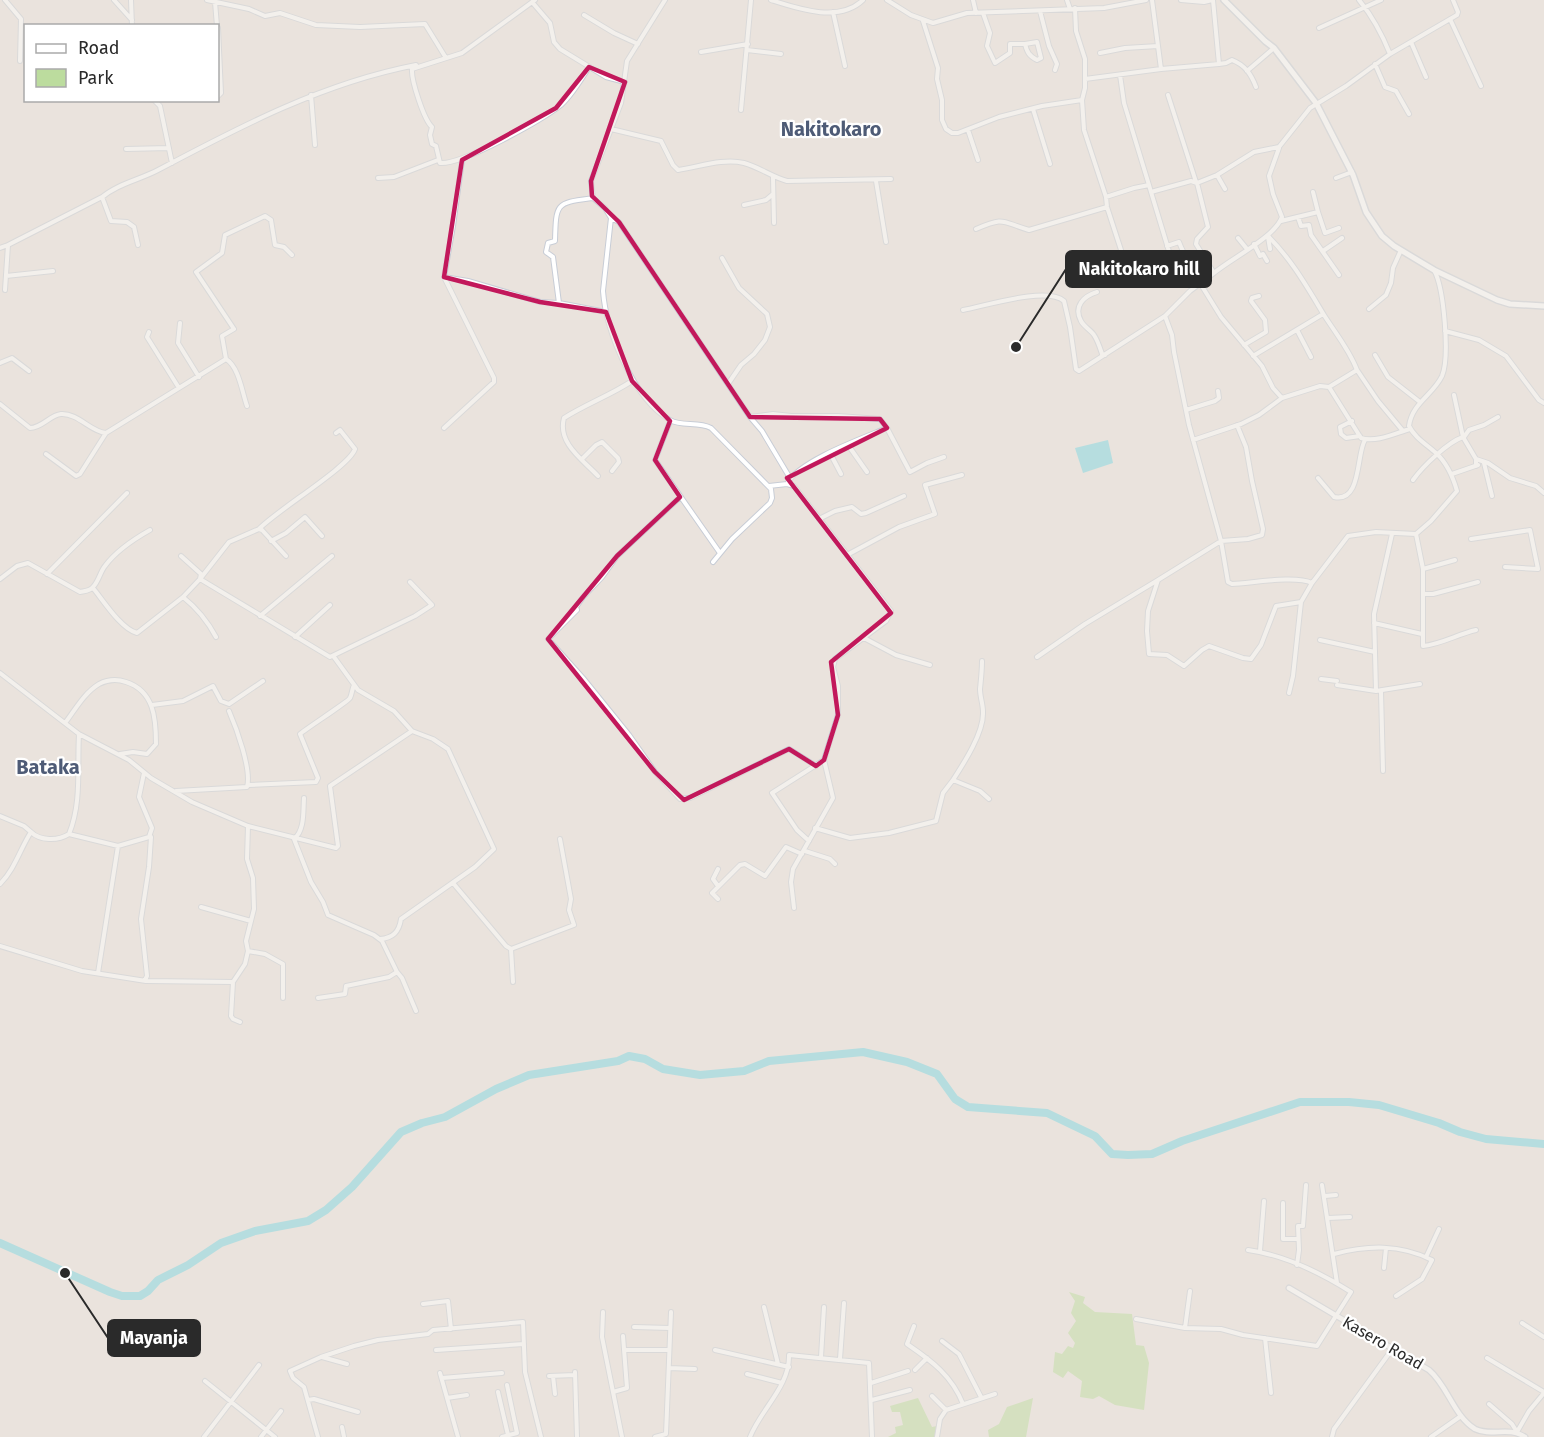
<svg xmlns="http://www.w3.org/2000/svg" width="1544" height="1437" font-family="'Fira Sans',sans-serif">
	<style>
		.green { fill: #bcdc9e }
		.water { fill: #79d5e3 }
		.lines { fill: none; stroke-linecap: round; stroke-linejoin: round }
		.river { stroke: #79d5e3; stroke-width: 8 }
		.minor-casing { stroke: #c8cdd6; stroke-width: 6 }
		.tertiary-casing { stroke: #c8cdd6; stroke-width: 7 }
		.secondary-casing { stroke: #c8cdd6; stroke-width: 8 }
		.minor { stroke: #fff; stroke-width: 4 }
		.tertiary { stroke: #fff; stroke-width: 4.5 }
		.secondary { stroke: #fff; stroke-width: 5 }
		.marked { fill: none; stroke: #c2185b; stroke-width: 4.5; stroke-linejoin: round }
		.labels { text-anchor: middle; dominant-baseline: central; stroke-width: 4.5; stroke-linejoin: round; paint-order: stroke }
		.street-label { font-size: 16px; fill: #2a2a2a; stroke: #fff }
		.quarter-label { font-size: 20px; font-weight: bold; fill: #4e5b76; stroke: #fff }
		.leader { fill: none; stroke: #2a2a2a; stroke-width: 2 }
		.callout-dot { fill: #2a2a2a; stroke: #fff; stroke-width: 2 }
		.callout { fill: #2a2a2a; stroke: #2a2a2a; stroke-width: 2 }
		.callout-label { font-size: 18px; text-anchor: middle; font-weight: bold; fill: #fff }
	</style>
	<rect width="100%" height="100%" fill="#eae3dd"/>
	<path class="green" d="M1069,1292L1085,1297L1083,1303L1095,1312L1132,1314L1136,1345L1144,1346L1149,1363L1144,1410L1115,1405L1099,1396L1093,1399L1080,1397L1082,1381L1068,1371L1063,1378L1053,1372L1055,1352L1062,1354L1068,1346L1073,1348L1075,1343L1068,1333L1076,1321L1071,1313L1075,1301Z
		M918,1398L932,1427L937,1426L935,1437H888L896,1433L895,1427L903,1425L900,1412H892L890,1406Z
		M1033,1398L1026,1437H989L988,1430L999,1424L1007,1407Z"/>
	<path class="water" d="M1108,440L1113,463L1083,473L1075,448Z"/>
	<g class="lines">
		<path class="river" d="M0,1243L110,1292L122,1296H140L148,1291L158,1280L188,1265L221,1243L255,1231L308,1221L326,1210L352,1187L401,1132L422,1123L445,1117L496,1089L529,1075L618,1061L629,1056L645,1059L663,1069L700,1075L744,1071L769,1061L863,1052L907,1062L937,1074L955,1099L968,1107L1047,1113L1095,1136L1112,1154L1128,1155L1152,1154L1182,1141L1300,1102H1349L1379,1105L1439,1123L1460,1132L1486,1139L1544,1144"/>
		<g class="minor-casing">
			<path id="minor" d="M5,0L21,19L20,61
				M114,0L132,20
				M131,0L132,26
				M207,0L249,9L265,16L280,13L316,25L360,27L425,24L446,58
				M535,0L462,53L412,69C411,80 424,120 432,127L430,135L432,144L436,146L440,163C462,165 542,120 561,105C572,95 581,80 589,67
				M665,0L627,61L621,103L591,181L593,198L605,208L611,218L603,291C606,331 634,400 670,420C682,427 698,421 711,428L771,489L772,498L770,503L732,539L713,562
				M771,0C799,9 839,23 863,0
				M887,0L911,15L933,23L967,13L1104,8L1146,0
				M973,0L976,13
				M1067,0L1070,9
				M1152,0L1161,69
				M1181,0L1204,2L1212,0
				M1359,0C1373,17 1382,34 1390,54
				M215,2L217,26
				M532,2L550,23L554,42L560,49L606,77L625,82
				M1040,11L1049,46L1057,64L1055,70
				M833,12L845,66
				M983,13L990,33L987,46L995,63L1010,53V44H1025C1027,52 1029,56 1037,60L1041,58L1037,42L1025,44
				M584,15L614,33L638,44
				M1450,19L1481,86
				M923,21L938,68L937,79L942,100V120L946,129L952,133H958L999,117L1042,106L1082,100L1085,88V59L1076,31L1075,8
				M218,28L221,93L218,96
				M1319,28L1381,0
				M1411,42L1426,77
				M747,50L781,54
				M701,52L748,44
				M1100,53L1125,48L1158,46
				M1219,64L1226,63L1232,60C1245,65 1251,74 1256,87
				M1375,64L1385,87L1396,91L1409,114
				M1247,71L1274,48
				M1120,75L1124,103L1149,185
				M1085,79L1161,69L1219,64L1213,0
				M311,95L315,145
				M1168,95L1196,182
				M154,100L160,106L172,163
				M1082,100L1084,130L1106,197L1134,188L1149,185L1151,192L1191,181L1197,183
				M1033,109L1050,164
				M741,110L751,0
				M611,129L661,141L673,165L678,170C699,167 723,158 744,163C759,167 772,177 787,181L891,179
				M968,130L978,160
				M126,149L169,148
				M1217,175L1225,189
				M773,177L774,223
				M378,178L394,177L438,160
				M1336,178L1352,172
				M876,181L886,242
				M1151,192L1171,258
				M1106,197L1107,207L1121,250
				M101,198C117,184 139,180 158,170C241,126 323,83 416,65
				M744,205L766,200L773,194
				M1318,212L1325,233L1339,228
				M1298,217L1301,226L1309,225L1311,235L1339,275
				M611,218L619,222L750,417L762,431L790,478
				M1281,221L1318,212L1313,192
				M976,229C1006,216 1001,222 1029,230L1107,207
				M1268,237L1270,249
				M1238,238L1247,249
				M1254,244L1260,256L1263,254L1267,261
				M8,245L102,197L111,221L127,222L134,227L138,245
				M1167,246L1179,242C1184,255 1191,269 1207,264
				M0,248L8,245L5,290
				M1323,251L1342,238
				M722,258L739,288L767,314L770,327L765,340L754,354L741,365L728,384
				M1160,258H1186
				M1214,273C1232,258 1275,237 1282,217L1273,194L1269,176L1279,148
				M6,276L53,271
				M444,277L468,281L540,302L559,303L606,312
				M1200,283L1221,317L1262,366L1273,388L1282,398
				M1097,292C1084,296 1073,306 1081,321C1084,327 1091,330 1094,335C1098,341 1100,348 1102,354L1105,355
				M559,303L553,257L546,252L548,243L555,241C556,202 556,203 593,198
				M1369,309L1386,295L1391,283L1393,268L1401,250
				M963,310C985,306 1047,286 1064,301L1070,327L1076,369L1079,371L1165,316L1190,291L1214,273L1196,244L1197,239L1208,227L1197,183L1217,175L1254,152L1279,147L1310,108L1346,86L1390,54L1457,15L1458,12L1453,0
				M1165,316L1172,335L1174,352L1189,425L1221,541L1228,582L1232,584C1253,583 1295,575 1312,583L1348,536L1376,532L1416,534L1431,521L1457,491C1453,477 1447,463 1436,453C1426,444 1415,438 1409,426C1412,403 1433,395 1442,376C1450,357 1444,288 1434,270
				M180,323L178,343L199,377
				M1297,330L1311,357
				M1445,331L1479,340L1506,356L1539,400L1544,403
				M149,332L147,337L179,388
				M1244,345L1266,332L1265,320L1251,301L1252,298L1259,296
				M1375,355L1388,377L1420,402
				M1253,356L1323,314
				M226,359L222,336L234,329L196,272L222,253L225,235L265,216L271,220L275,245L284,247L292,255
				M0,363L12,358L29,371
				M1357,370L1378,401L1403,431
				M1329,387L1361,438C1376,443 1396,433 1410,429
				M1454,395L1463,437
				M0,404L30,428C42,428 50,415 61,414C78,413 91,432 106,433L226,359C239,367 242,392 247,406
				M1186,410L1215,401L1219,398L1218,391
				M750,417L773,414L791,416H838L880,419L887,428L910,472L927,463L944,457
				M670,421L655,460L720,553
				M1352,421L1340,427L1341,434L1346,438L1360,436
				M444,428L494,382V378L444,277L453,226L462,160
				M1464,437L1469,430L1484,425L1498,417
				M1193,440L1241,424L1259,415L1282,398L1320,386L1329,387L1357,370C1349,349 1336,334 1324,315C1307,287 1292,260 1268,236
				M848,445L867,472
				M830,453L841,474
				M46,454L76,476L80,474L106,433
				M582,459L596,445L602,442L618,458L619,462L612,471
				M1484,463L1492,496
				M1476,466V459L1488,463L1510,478L1536,486L1544,493
				M1452,474L1478,465
				M598,476C583,460 557,443 564,418C586,404 611,395 632,381
				M1318,478L1334,497C1362,503 1356,454 1365,440
				M1413,480C1423,466 1448,442 1463,437L1476,459
				M787,484C798,461 863,438 887,428
				M769,486L787,484L794,486L891,611L886,621L835,659L833,667L838,686V715L824,760L833,798L793,869L791,882L794,908
				M680,497L617,556L602,577L583,597L576,607L577,610L548,639L583,678L629,735L655,772L680,799L690,798L789,749L816,766
				M819,519L835,511L852,507L861,514L866,513L904,496
				M259,529C277,510 349,467 355,449L340,430L336,433
				M1416,534L1423,569V646C1442,644 1458,634 1476,630
				M1471,539L1530,530L1538,569L1505,567
				M271,541L286,533L305,517L322,536
				M847,555L899,527L935,514L925,485L962,475
				M181,556L201,574L200,579L330,657L415,616L432,605L410,582
				M1423,569L1455,560
				M47,574L127,493
				M0,579L17,566L28,563L80,592C85,591 90,591 93,587C99,581 100,572 105,566C116,551 134,539 150,530
				M1158,580L1221,541L1248,539L1262,535L1263,529L1252,481L1246,447L1237,425
				M93,588C103,600 121,629 137,633L183,597L200,579L229,542L259,529L262,530L286,556
				M1424,594H1433L1478,582
				M183,597C198,609 207,620 216,637
				M260,616L332,556
				M1374,623L1422,634
				M295,637L330,605
				M864,638L896,655L930,665
				M1320,640L1375,652
				M1037,657L1085,624L1158,580L1148,611L1147,631L1149,654L1167,655L1184,666L1202,650L1209,646L1243,658L1251,659L1261,645L1276,606L1301,602
				M982,661C982,671 981,679 980,689C980,697 983,704 983,712C984,732 964,763 953,780L980,791L989,799
				M0,673L79,734L129,760L151,778L192,802L248,826L247,859L253,878L254,909L246,941L248,951L245,964L233,982L231,1016L233,1019L240,1022
				M1321,679L1337,681
				M1337,685L1376,691L1420,684
				M1376,691L1374,614L1392,534
				M1381,691L1383,771
				M1289,693L1293,676L1301,602L1312,583
				M152,705L183,701L213,686L221,701L229,704L263,681
				M65,723C75,710 84,693 99,684C107,680 117,679 126,682C154,691 156,718 156,744L147,754L133,752L120,754
				M248,785L316,782L318,778L300,734C307,728 349,701 350,698C352,694 352,689 354,685
				M176,791L247,787C252,770 236,727 229,711
				M304,798C303,811 305,830 294,839L311,882L323,902L328,915L374,935L382,941L397,972L402,978L416,1011
				M0,816L24,826L31,832
				M248,826L336,848L338,846L330,786L412,731L394,711L358,690L334,657
				M815,828L850,838L889,833L936,821L943,793L953,780
				M69,834L118,846L149,837L152,828L139,797L144,773
				M809,841L797,830L772,793L824,760
				M805,851L830,859L835,864
				M718,869L713,879L718,886
				M453,883L506,946L511,949L574,925L569,910L571,899L560,839
				M0,884C15,869 20,849 31,832C40,841 58,841 69,834C82,802 77,768 79,734
				M718,899L712,893L740,865L745,864L765,876L786,847L802,854
				M201,907L251,921
				M380,939C393,938 399,932 401,919L475,867L494,849L448,749L433,739L412,731
				M0,946L82,971L146,981L233,982
				M511,949L513,982
				M248,951L265,954L283,964V998
				M98,973L118,846
				M145,980L147,976L141,919L149,867L151,837
				M318,998L345,994L346,986L389,977L397,972
				M1322,1185L1337,1283
				M1325,1196L1336,1195
				M1283,1203V1239H1298
				M1328,1218L1350,1217
				M1260,1251L1264,1201
				M1334,1254C1368,1245 1400,1244 1432,1260L1422,1279L1396,1296
				M1426,1257L1439,1229
				M1297,1265L1299,1250L1298,1226H1303L1306,1185
				M1384,1268L1386,1248
				M423,1304L448,1301L451,1329
				M764,1307L778,1364
				M603,1312L602,1337L622,1437
				M1136,1319L1185,1328L1221,1329L1243,1335L1317,1346L1351,1292C1321,1273 1284,1255 1248,1250
				M1522,1323L1544,1337
				M914,1326L907,1344C932,1361 952,1376 963,1404
				M634,1327L670,1328
				M1185,1328L1190,1291
				M1265,1338L1271,1393
				M942,1341L959,1354L981,1397
				M436,1350L524,1344
				M624,1350H669
				M715,1350L789,1367
				M322,1357L347,1364
				M821,1357L824,1307
				M1487,1358L1544,1392
				M840,1359L844,1303
				M669,1368L695,1369
				M915,1370L927,1358
				M575,1372L577,1437
				M440,1373L458,1437
				M747,1374L782,1383
				M549,1376L575,1375
				M553,1376L555,1394
				M442,1378L502,1373
				M205,1381L275,1437
				M871,1383L908,1371
				M498,1392L508,1435
				M613,1392L627,1388L623,1336
				M932,1396L946,1410
				M447,1398L467,1395
				M308,1400L314,1399L358,1412
				M872,1400L910,1390
				M1489,1404L1512,1424L1517,1432L1529,1411L1544,1393
				M342,1427L344,1437
				M204,1437L259,1365
				M261,1437L281,1411
				M318,1437L304,1387L293,1378L290,1371L321,1357L354,1346L378,1340L428,1334L433,1330L523,1322L525,1372L541,1437
				M502,1437L517,1433L507,1385
				M655,1437L666,1434L671,1312
				M750,1437C761,1409 790,1386 789,1355L869,1363L872,1437
				M937,1437L940,1419L946,1410L995,1394
				M1332,1437L1334,1429L1393,1348
				M1431,1437L1461,1416"/>
		</g>
		<g class="tertiary-casing">
			<path id="tertiary" d="M1289,1288L1429,1370C1448,1386 1453,1415 1475,1429C1492,1437 1508,1426 1525,1437"/>
		</g>
		<g class="secondary-casing">
			<path id="secondary" d="M1224,0L1265,41L1274,48L1316,103L1353,175L1366,212L1382,236L1394,246L1434,270L1497,300L1510,304L1544,306"/>
		</g>
		<use href="#minor" class="minor"/>
		<use href="#tertiary" class="tertiary"/>
		<use href="#secondary" class="secondary"/>
	</g>
	<path d="M0 0H1544V1437H0ZM589,67L625,82L591,181L592,196L619,222L750,417L880,419L887,428L787,478L891,613L831,662L838,715L824,760L816,766L789,749L684,800L655,772L548,639L617,556L680,497L655,460L670,421L632,381L606,312L540,302L444,277L462,160L556,108Z" fill="#eae3dd" fill-opacity=".55" fill-rule="evenodd"/>
	<path class="marked" d="M589,67L625,82L591,181L592,196L619,222L750,417L880,419L887,428L787,478L891,613L831,662L838,715L824,760L816,766L789,749L684,800L655,772L548,639L617,556L680,497L655,460L670,421L632,381L606,312L540,302L444,277L462,160L556,108Z"/>
	<g class="labels">
		<g class="street-label">
			<text transform="translate(1383 1343) rotate(30)">Kasero Road</text>
		</g>
		<g class="quarter-label">
			<text x="831" y="129">Nakitokaro</text>
			<text x="48" y="767">Bataka</text>
		</g>
	</g>
	<path class="leader" d="M1016 347L1066 269M65 1273L108 1338"/>
	<g class="callout-dot">
		<circle cx="1016" cy="347" r="6"/>
		<circle cx="65" cy="1273" r="6"/>
	</g>
	<g class="callout">
		<rect x="1066" y="251" width="145" height="36" rx="6"/>
		<rect x="108" y="1320" width="92" height="36" rx="6"/>
	</g>
	<g class="callout-label">
		<text x="1139" y="275">Nakitokaro hill</text>
		<text x="154" y="1344">Mayanja</text>
	</g>
	<rect x="24" y="24" width="195" height="78" fill="#ffffff" stroke="#aaaaaa" stroke-width="1.5"/>
	<rect x="36" y="44" width="30" height="9" fill="#ffffff" stroke="#aaaaaa" stroke-width="1.5"/>
	<text x="78" y="54" font-size="18" fill="#2a2a2a">Road</text>
	<rect x="36" y="69" width="30" height="18" fill="#bcdc9e" stroke="#aaaaaa" stroke-width="1.5"/>
	<text x="78" y="84" font-size="18" fill="#2a2a2a">Park</text>
</svg>
